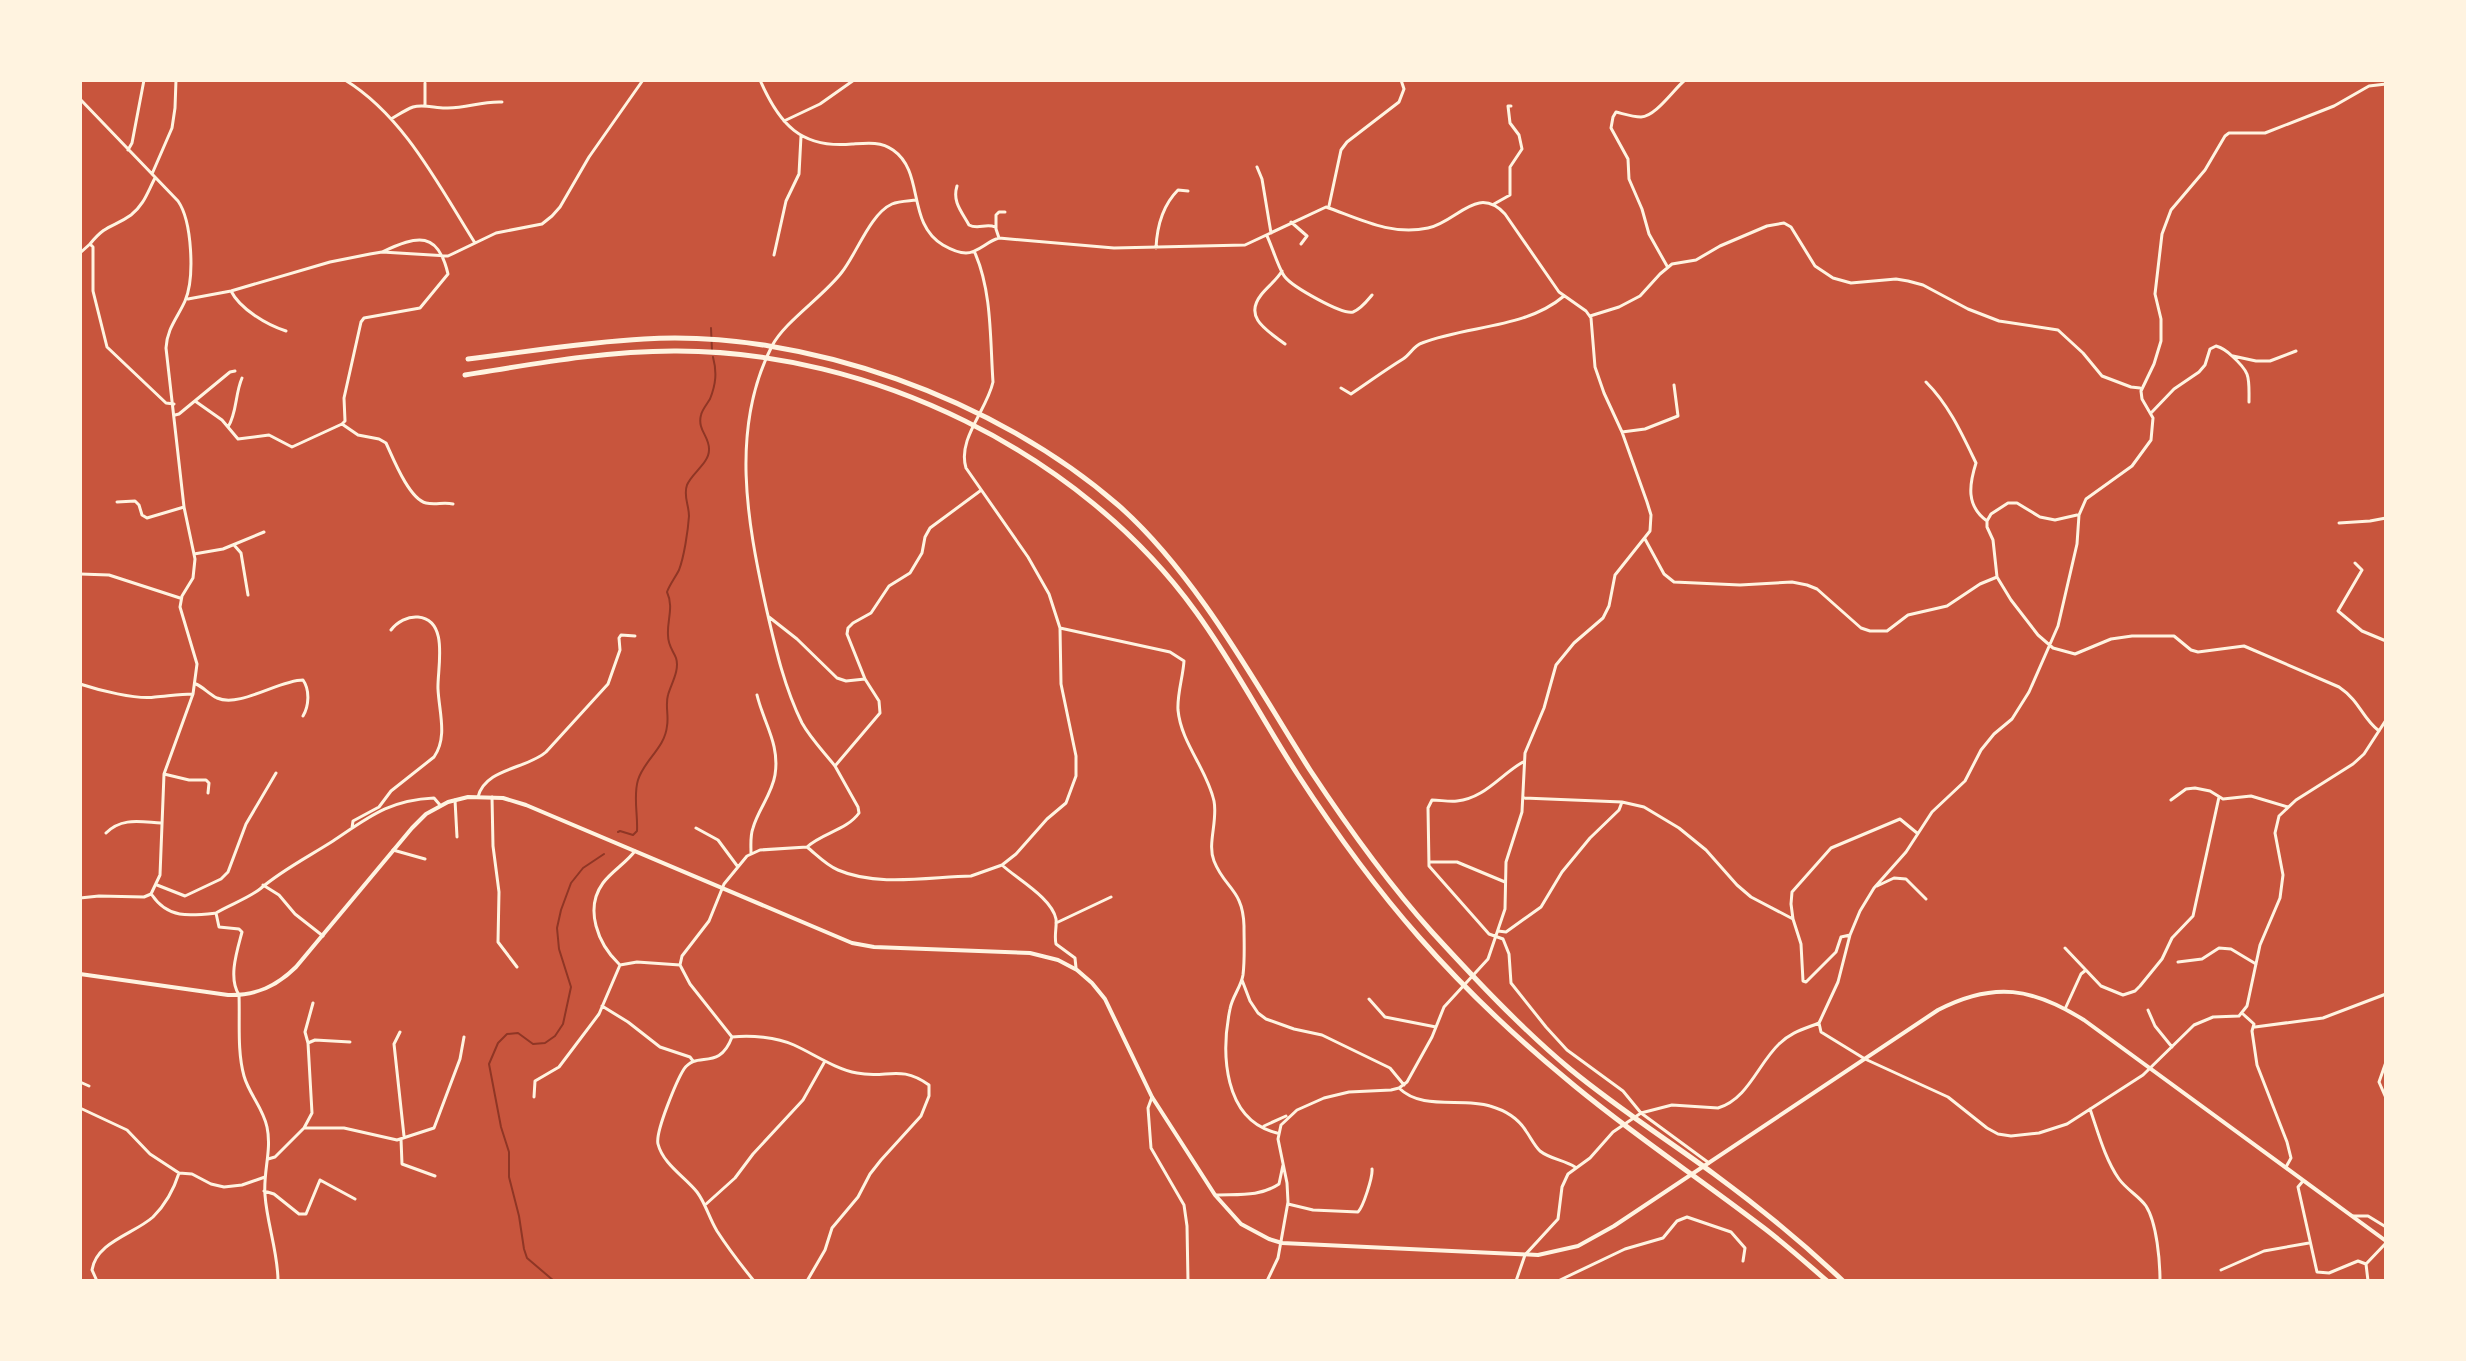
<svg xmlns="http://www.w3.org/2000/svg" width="2466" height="1361" font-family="'Space Grotesk',sans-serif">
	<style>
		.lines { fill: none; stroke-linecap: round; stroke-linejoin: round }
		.stream { stroke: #8f3625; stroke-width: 2 }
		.minor { stroke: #fff3e0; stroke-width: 3 }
		.primary { stroke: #fff3e0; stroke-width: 4 }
		.motorway { stroke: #fff3e0; stroke-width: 5 }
	</style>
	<rect width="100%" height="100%" fill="#c8553d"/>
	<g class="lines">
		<path class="stream" d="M711,328L712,351
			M618,832L620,831L633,835L637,831C638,814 633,796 638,780C644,760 665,748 667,726C669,716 665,705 668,695C671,684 680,670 676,658C673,650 668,646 668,635C667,620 674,607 667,592C670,584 675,578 679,570C684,557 688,531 689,516C689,505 683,496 687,485C692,473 709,463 709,450C710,437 697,430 701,415C702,410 707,404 710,399C716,384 717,372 713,357
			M554,1281L527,1258L524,1249L519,1216L509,1177V1152L501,1127L489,1064L498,1043L507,1034L518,1033L533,1044L545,1043L555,1036L563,1024L571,987L559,949L557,928L561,910L571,883L583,868L604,854"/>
		<path class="minor" d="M345,80C404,116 439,186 475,243
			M760,80C779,124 801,149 852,144C866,143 881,141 893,150C925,172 906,223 943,245C950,249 958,253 966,253C978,253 987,241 999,238L1114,248L1245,245L1326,207C1360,219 1391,236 1428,228C1457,222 1477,184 1505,214L1559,292L1586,311L1591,318L1595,367L1604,393L1622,432L1647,502L1651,515L1650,531L1615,575L1609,606L1603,618L1574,643L1556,665L1544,708L1525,753L1522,812L1506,862L1505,909L1488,959L1444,1007L1432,1037L1407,1082L1399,1088L1391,1090L1349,1092L1324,1098L1297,1110L1281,1125L1278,1139L1287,1183L1288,1202L1278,1258L1267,1281
			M2386,84L2369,86L2334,106L2265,133H2229L2225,136L2205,170L2171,210L2162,234L2155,294L2161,319V341L2154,364L2141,391L2142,399L2153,418L2151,440L2132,466L2086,499L2079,515L2077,544L2058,626L2029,692L2012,719L1994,734L1981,750L1965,781L1932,812L1906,852L1874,888L1860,911L1850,935L1838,982L1819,1023L1821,1032L1865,1059L1948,1097L1987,1128L1998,1134L2011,1136L2039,1133L2067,1124L2143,1075L2194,1025L2213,1017L2239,1016L2247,1006L2260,945L2280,898L2283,875L2275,833L2279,816L2296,800L2353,764L2364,754L2386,720
			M80,99L178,201C192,221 195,278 185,301C178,317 167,328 166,348L184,507L195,559L193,578L182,596L180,607L197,664L193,694L164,774L160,875L151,894L144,897L99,896L80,898
			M425,106V83
			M391,119C398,115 405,110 413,107C423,104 435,108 445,108C466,109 480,101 502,102
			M784,121L820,104L854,80
			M128,150L132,143L144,80
			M1257,167L1262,179L1271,233
			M152,174L172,128L175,108L176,80
			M155,178C148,191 144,205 131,215C113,228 107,223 90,244L93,247V291L107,347L166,403L174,404
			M957,186C952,202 962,212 969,225C978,230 986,223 995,227
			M1494,204L1510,195V167L1522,149L1519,135L1510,123L1508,106H1511
			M1329,206L1341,150L1347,142L1399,102L1404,89L1401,80
			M1291,222L1307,236L1301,244
			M1267,236C1272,246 1279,270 1285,277C1293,287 1342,315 1353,312C1361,309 1367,301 1372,295
			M999,238L996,229V215L999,212H1005
			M1156,248C1157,226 1162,206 1178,190L1188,191
			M80,253L90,244
			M774,255L786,201L799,174L801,136
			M1667,266L1649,234L1642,209L1629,179L1628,159L1611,128L1613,117L1616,112C1624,114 1633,117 1641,117C1656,116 1673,90 1685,80
			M1282,271C1276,281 1267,287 1261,295C1243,318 1268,331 1285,344
			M231,291C240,309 267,325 286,331
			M188,299L231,291L330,262L370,254L382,252L448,256L496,233L542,224L552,216L560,207L589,157L643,80
			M1590,316L1619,307L1640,296L1660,274L1672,264L1696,260L1720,246L1767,226L1784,223L1791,227L1815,266L1833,278L1851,283L1896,279L1908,281L1923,285L1968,309L1999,321L2058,330L2083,353L2102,376L2131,387L2140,388
			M2233,356L2256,361H2270L2296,351
			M1926,382C1949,405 1962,434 1976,463C1969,485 1966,506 1987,521
			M1341,388L1351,394C1369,382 1385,370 1403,359C1411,354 1413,346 1422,343C1468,325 1525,329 1564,296
			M195,401L222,420L238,439L269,435L292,447L342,424L345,421L344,398L361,322L364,318L420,308L448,274C438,231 418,235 382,252
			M2151,413L2174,389L2199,372L2205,365L2210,349L2216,346C2223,348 2227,351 2232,356C2251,373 2249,377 2249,402
			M175,415L179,414L230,372L235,371
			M342,424L358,435L379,439L386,443C393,458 409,499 426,503C435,505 444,502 453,504
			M228,427C237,413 235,394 242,378
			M1622,432L1645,429L1678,416L1674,385
			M117,502L135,501L139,505L142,515L147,518L184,507
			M80,518V516
			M2339,523L2370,521L2386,518
			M1645,539L1664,574L1674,582L1740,585L1792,582L1807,585L1817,589L1861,628L1870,631H1887L1908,615L1947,606L1980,584L1997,577
			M234,545L241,553L248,595
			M194,554L223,549L264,532
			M2355,563L2362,570L2338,611L2362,631L2386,641
			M80,574L109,575L180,598
			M1997,577L2011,600L2038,635L2053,648L2075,654L2111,639L2132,636H2174L2191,650L2198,652L2244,646L2339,687C2361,702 2361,717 2379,731
			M1997,577L1993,540L1987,527V521L1991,514L2008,503H2017L2040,517L2055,520L2077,515
			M769,617L797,639L837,678L846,681L865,679
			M1060,628L1170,652L1184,661C1183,677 1177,694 1178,710C1181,743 1207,769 1214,801C1218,821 1207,844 1214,861C1225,889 1243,889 1244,926C1244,942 1245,959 1243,975C1241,987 1232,997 1230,1009C1221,1053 1223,1120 1277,1133
			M80,684C98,690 137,700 155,697C168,696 180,694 193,694
			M196,684C203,687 209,694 217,698C240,708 279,680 303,680C310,690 309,706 303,716
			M1523,762C1500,775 1485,798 1457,801C1449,802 1440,800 1432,800L1428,808L1429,866L1489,934L1503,939L1509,954L1511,983L1546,1027L1567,1050L1623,1091L1641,1113L1709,1163
			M835,766C824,752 811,739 802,723C784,687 775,646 766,607C747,521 730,428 772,346C784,322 824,296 842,272C857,253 870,214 892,204C899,201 909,201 916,200
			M164,774L189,780H206L209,783L208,793
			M478,797C485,768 527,769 546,752L608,684L620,650L619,638L621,635L635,636
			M492,797L493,846L499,892L498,942L517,967
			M1523,798L1622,802L1644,807L1679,828L1706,850L1737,885L1751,897L1793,919L1801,944L1803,981L1806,982L1836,952L1841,937L1850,935
			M455,800L457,837
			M2171,800L2186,789L2195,788L2210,791L2223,799L2251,796L2288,807
			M352,828L353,821L379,807L391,791L434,757C448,737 439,712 438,689C437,669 450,620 418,617C408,616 397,622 391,630
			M696,828L718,840L738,867
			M106,833C122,817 141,822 161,823
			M807,847C822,833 847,830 859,813L858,807L835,766L880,713L879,701L865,679L847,634L848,628L853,623L871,613L889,586L910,573L922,553L925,537L930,528L980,491
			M393,850L425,859
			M751,853C751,845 750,836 753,828C758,810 772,794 775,775C780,744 764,724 757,695
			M1429,862H1457L1505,882
			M1002,865C1017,879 1052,898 1056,919C1057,927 1054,935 1056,944L1075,958L1076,968
			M157,885L185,896L221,879L228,872L246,824L276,773
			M263,885L279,895L295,914L323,936
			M1877,886L1894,878L1906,879L1926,899
			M152,895C168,919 190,916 216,913L219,927L239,929L242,932C237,951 228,978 239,995C240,1021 237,1051 244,1076C249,1094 263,1108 267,1127C272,1150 263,1172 265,1195C267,1224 278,1252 278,1281
			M216,913C229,905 247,899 260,889C282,870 308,857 333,841C369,817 389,800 434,798L440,805
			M1793,919L1791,904L1792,892L1831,848L1900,819L1917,833
			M1056,923L1111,897
			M1498,931L1506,932L1541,907L1562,872L1590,838L1619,810L1622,802
			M2065,948L2101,986L2123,995L2135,991L2140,986L2162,959L2172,938L2193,916L2219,797
			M2178,962L2202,959L2219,948L2231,949L2256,964
			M619,964C598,944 584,909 603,883C612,871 626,863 635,851
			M1242,980L1250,1001L1258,1013L1266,1019L1294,1029L1322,1035L1390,1068L1404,1085
			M1369,999L1385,1017L1436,1027
			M602,1006L628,1022L660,1047L690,1057L693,1061
			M2065,1009L2081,974L2086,970
			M2148,1010L2155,1026L2172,1047
			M2243,1014L2254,1024L2252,1031L2257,1065L2287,1142L2291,1158L2286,1167
			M2255,1027L2323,1018L2386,994
			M400,1032L394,1044L404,1136
			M732,1037C751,1035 776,1037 794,1045C814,1054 835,1069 857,1073C887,1079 900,1064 929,1085V1096L921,1116L881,1160L870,1174L858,1197L832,1228L825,1250L807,1281
			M308,1043L305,1032L313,1003
			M2386,1062L2379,1082L2386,1098
			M80,1082L89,1086
			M1399,1088C1422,1111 1462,1097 1490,1106C1504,1110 1518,1118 1526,1131C1531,1138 1534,1145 1540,1151C1550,1159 1564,1160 1575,1167
			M534,1097L535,1081L559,1067L599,1014L620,965L637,962L680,965
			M1152,1097L1148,1108L1151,1148L1184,1205L1187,1226L1188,1281
			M80,1108L127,1130L150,1154L179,1173L192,1174L211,1184L224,1187L242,1185L265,1177
			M2090,1109C2098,1132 2105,1159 2119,1179C2127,1190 2139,1196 2146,1206C2157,1223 2160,1262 2160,1281
			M1264,1126L1286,1116
			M304,1128L312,1113L308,1043L315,1040L350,1042
			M401,1139L402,1164L435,1176
			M268,1159L275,1157L304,1128H344L397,1140L434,1128L460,1059L464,1037
			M2303,1181L2298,1187L2317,1272L2329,1273L2358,1261L2366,1264L2368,1281
			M264,1191L274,1194L299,1214H306L320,1180L355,1199
			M1216,1195C1238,1194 1260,1197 1279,1184L1283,1165
			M1288,1204L1313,1210L1358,1212C1363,1207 1373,1177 1372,1169
			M705,1205L735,1178L753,1154L803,1100L825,1061
			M2353,1216H2368L2386,1227
			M2366,1264L2386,1243
			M2221,1270L2264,1251L2309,1243
			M97,1281L92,1270C96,1242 134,1234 153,1217C165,1205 174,1189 179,1173
			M754,1281C741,1265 728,1248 717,1231C709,1218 706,1204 697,1192C685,1177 663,1164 658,1144C655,1132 677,1080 684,1069C697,1050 719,1072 732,1037L690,984L680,965L682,956L709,921L724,884L747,856L760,850L807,847C817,855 826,865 838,870C877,887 929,877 971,876L1002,865L1016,854L1047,819L1066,803L1076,776V756L1061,684L1060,628L1049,594L1028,557L966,468C957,439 987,410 993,382C990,339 992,292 975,253
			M1516,1281L1525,1255L1558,1219L1562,1187L1568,1174L1590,1158L1613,1132L1641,1113L1672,1105L1718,1108C1748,1099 1758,1064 1779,1044C1791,1032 1804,1029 1819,1023
			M1558,1281L1625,1249L1663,1238L1677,1221L1687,1217L1731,1232L1745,1248L1743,1261"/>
		<path class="primary" d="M80,974L228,995C256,996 277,986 296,967L412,828L426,814L448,802L468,797L503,798L526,805L852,943L874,947L1030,953L1058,960L1077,970L1092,983L1105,999L1152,1097L1215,1195L1241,1224L1269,1239L1282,1243L1538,1255L1578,1246L1614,1226L1938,1010C1994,981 2033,988 2084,1020L2386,1241"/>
		<path class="motorway" d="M468,359C526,352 585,342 644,339C805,329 998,400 1118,505C1151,534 1180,570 1205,605C1243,658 1275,715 1310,770C1347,826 1387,882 1432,932C1476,980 1521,1028 1570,1069C1616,1107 1666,1139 1714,1174C1759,1207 1802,1242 1843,1281
			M465,375C534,364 603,351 674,351C870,350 1081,452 1196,612C1234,664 1263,721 1298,775C1335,832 1375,887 1419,937C1463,987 1512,1034 1564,1077C1626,1130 1695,1175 1760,1225C1783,1242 1805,1262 1827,1281"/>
	</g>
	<rect width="2466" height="1361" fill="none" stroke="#fff3e0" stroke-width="164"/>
</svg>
